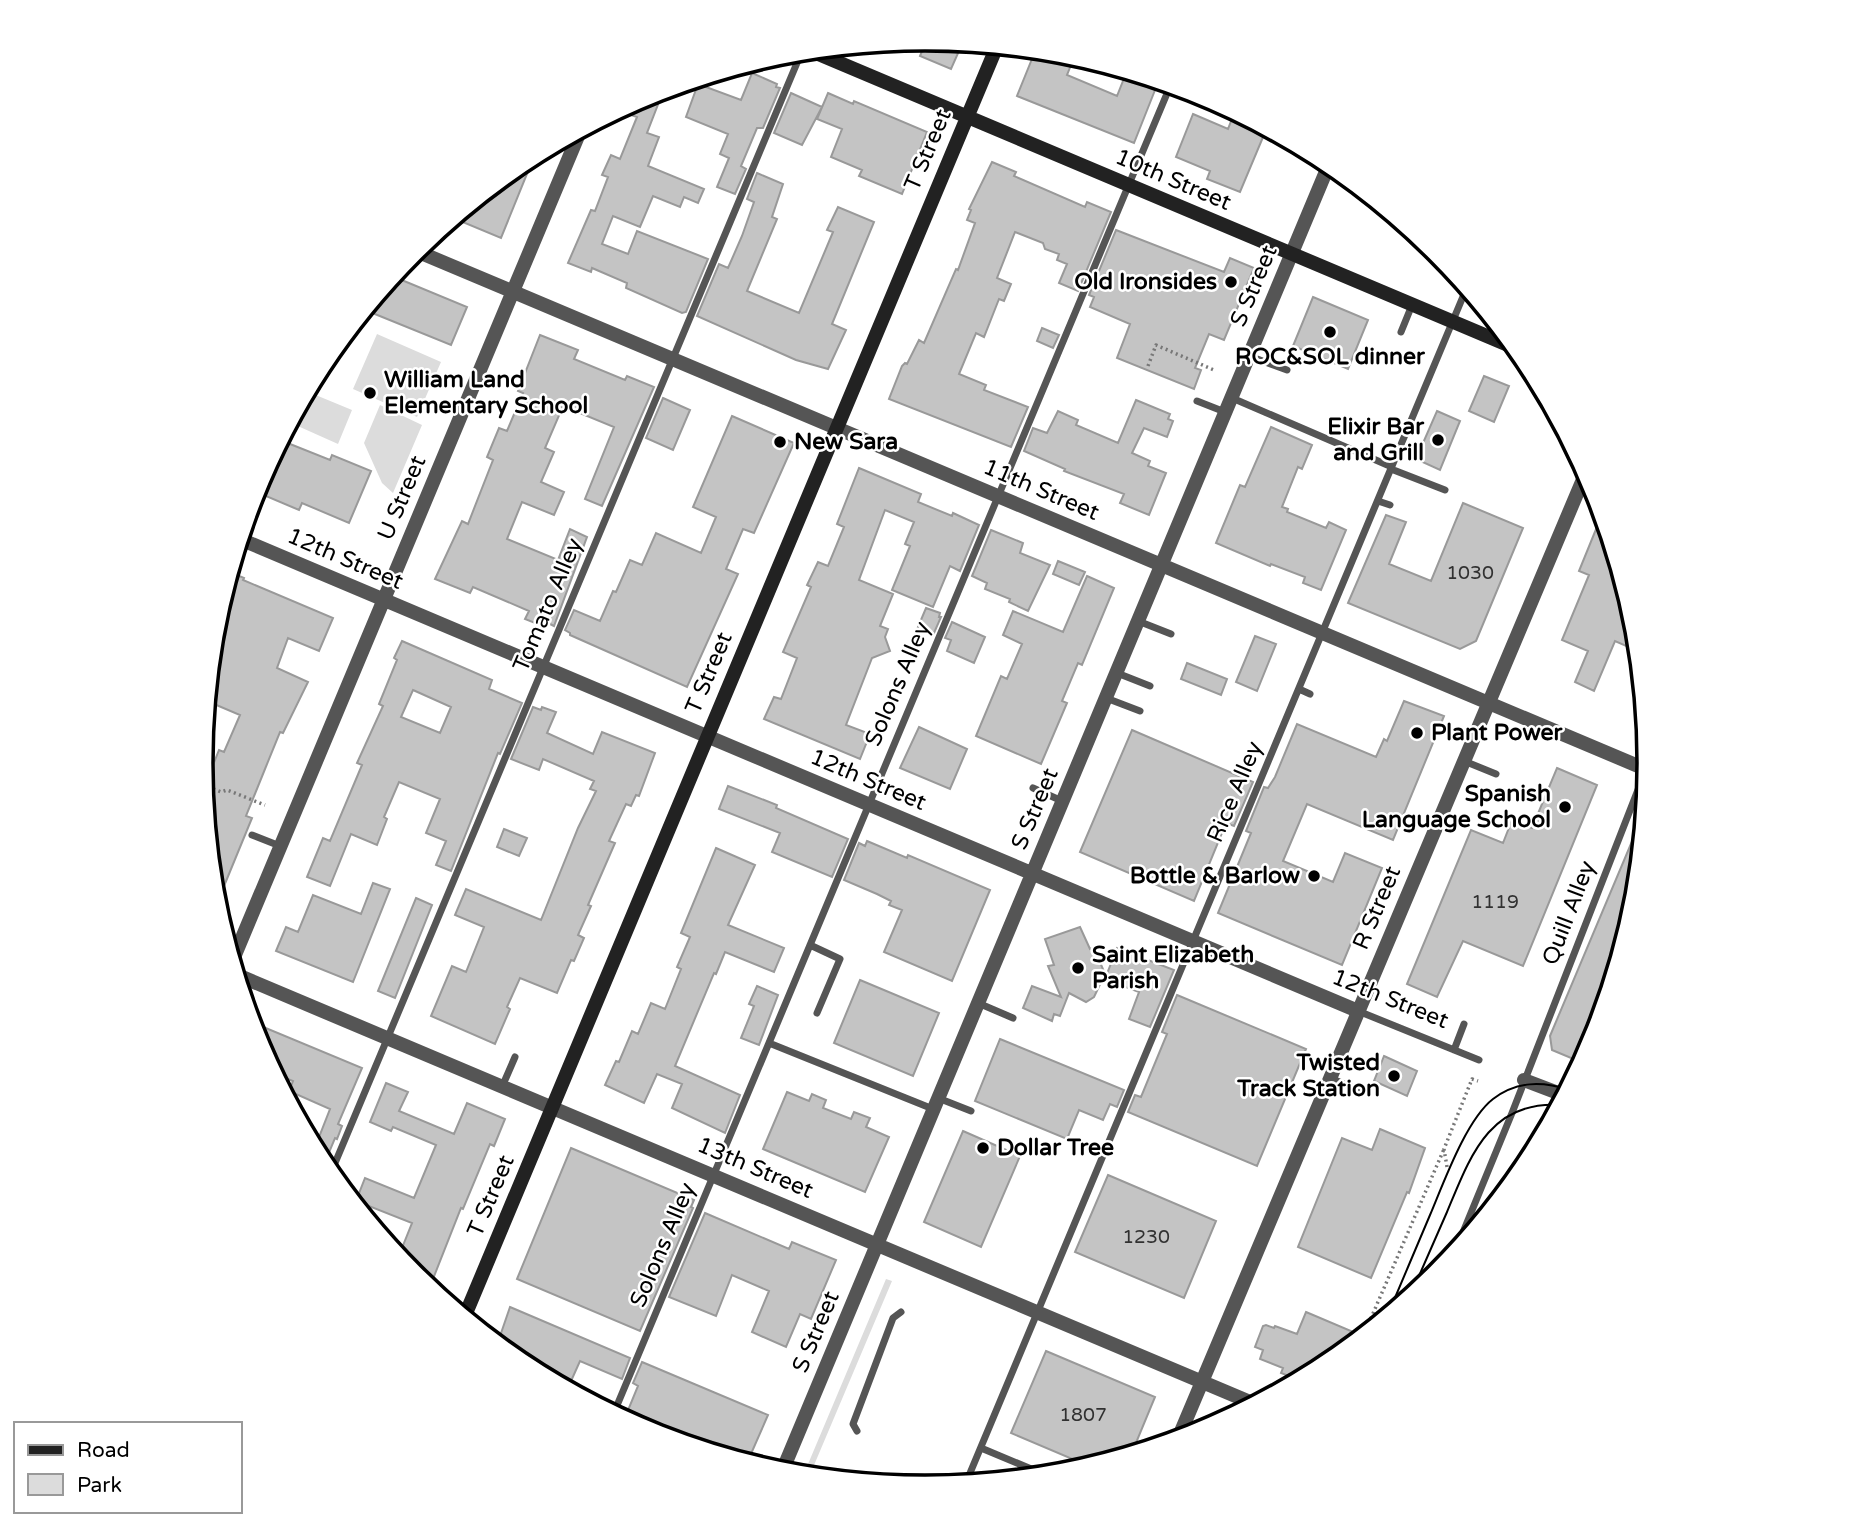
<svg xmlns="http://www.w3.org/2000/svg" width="1851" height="1527" font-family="'Varela Round',sans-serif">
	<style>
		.green { fill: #dcdcdc }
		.building { fill: #c4c4c4; stroke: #999; stroke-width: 2; fill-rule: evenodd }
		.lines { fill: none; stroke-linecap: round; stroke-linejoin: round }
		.path { stroke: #777; stroke-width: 3.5; stroke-dasharray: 2 3.5; stroke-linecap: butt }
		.lane { stroke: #555; stroke-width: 7 }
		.street { stroke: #555; stroke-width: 14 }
		.secondary { stroke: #222; stroke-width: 14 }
		.tram { stroke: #000; stroke-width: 2 }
		.poi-dot { fill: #000; stroke: #fff; stroke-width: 2.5 }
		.labels { text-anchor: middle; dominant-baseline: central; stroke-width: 5; stroke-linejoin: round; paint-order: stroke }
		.number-label { font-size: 19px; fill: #313131 }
		.street-label { font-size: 23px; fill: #000; stroke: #fff }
		.poi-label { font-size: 23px; font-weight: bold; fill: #000; stroke: #fff; text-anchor: end }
		.rim { fill: none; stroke: #000; stroke-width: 3.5 }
	</style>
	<rect width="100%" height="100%" fill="#fff"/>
	<path class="green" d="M377,334L441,362L417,417L353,389Z
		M306,391L352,410L338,444L291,423Z
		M380,405L422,425L393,493L382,483L364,443Z
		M886,1279L892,1281L809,1477L803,1476Z"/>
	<path class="building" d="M927,39L963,42L951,69L920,56Z
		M1036,49L1075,55L1067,75L1117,96L1127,71L1159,80L1134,143L1017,96Z
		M752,73L777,84L776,87L780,88L763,128H757L741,166L746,169L735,194L717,187L729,158L720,154L728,134L686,117L698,84L741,100Z
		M664,89L647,133L659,137L648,166L704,189L698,203L684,197L680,207L653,196L640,227L613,216L602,244L628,254L637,231L708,259L686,312L682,313L626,288L627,283L592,268L591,272L568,263L591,210L595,211L608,177L602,175L611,155L620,159L637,117L628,114L633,102Z
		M791,93L822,107L802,145L774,133Z
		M828,93L853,104L854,101L927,132L902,194L859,176L862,170L831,157L842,129L817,119Z
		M1193,114L1228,129L1233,116L1266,130L1240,192L1207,179L1210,171L1176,157Z
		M535,154L501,238L453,218L523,160Z
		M992,162L1016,172L1014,176L1085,207L1087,202L1111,212L1078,291L1059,283L1067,264L1057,260L1059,254L1045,249L1043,243L1015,232L997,278L1011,284L1004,301L999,299L984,337L976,333L959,374L986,385L984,390L1028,407L1011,447L889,399L902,366L905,363L907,364L919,340L924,343L956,269L958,270L975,223L967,220L971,210L969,209Z
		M757,173L783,184L772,217L777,219L747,291L799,313L833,232L827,230L838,207L874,222L832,324L846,330L828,369L796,360L697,316L719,264L728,268L742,236L754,202L747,199Z
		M1116,230L1224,272L1230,258L1254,268L1224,340L1209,334L1195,368L1201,370L1194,389L1117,358L1130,324L1090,307L1094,297L1089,295Z
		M392,276L467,307L451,345L365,310Z
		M1313,297L1368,320L1348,369L1293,346Z
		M1042,328L1059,335L1053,348L1037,341Z
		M540,335L578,350L574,359L625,380L627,376L654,387L602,506L585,499L614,427L563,406L545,448L554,452L541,482L564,492L554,515L522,502L507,539L558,560L570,529L587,537L554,626L542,620L540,625L525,619L529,611L473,587L470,593L435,579L462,521L468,524L493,460L487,457L499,428L507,431L523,393L518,391Z
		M1484,376L1509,386L1494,422L1469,411Z
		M663,398L690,410L673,450L646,438Z
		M1136,400L1170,414L1168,419L1173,421L1167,437L1144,428L1132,453L1150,461L1148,466L1166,473L1149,515L1120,503L1124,494L1064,471L1065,469L1024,451L1033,428L1047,433L1058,411L1078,420L1076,425L1118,443Z
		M1437,411L1460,421L1440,470L1416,459Z
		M732,416L794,443L754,533L743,529L726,569L738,574L687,687L570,635V633L565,630L574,610L600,621L613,591L616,592L630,560L642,565L656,533L701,553L716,517L693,507Z
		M1271,427L1312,445L1302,469L1298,467L1282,507L1288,509L1287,512L1326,528L1329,522L1346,530L1321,590L1303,583L1305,577L1271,564L1270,566L1216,543L1240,485L1245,487Z
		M280,440L330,460L332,455L371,471L349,523L302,503L299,510L254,491Z
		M859,468L921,494L918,502L952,516L953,513L979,525L960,571L950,566L933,607L892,590L910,546L905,544L914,522L885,510L859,580L893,594L880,626L888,629L885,637L890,651L872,658L846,725L870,734L860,759L764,719L774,697L781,699L797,658L783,652L811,587L807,585L818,562L828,566L844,527L837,524Z
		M1463,503L1523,528L1476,641L1460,649L1348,603L1386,515L1406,522L1389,564L1431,581Z
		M1603,512L1637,622L1640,652L1615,641L1594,691L1575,682L1588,651L1562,640L1589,575L1579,571Z
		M991,530L1023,543L1020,553L1050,565L1028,611L1009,602L1010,599L985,589L987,583L972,576Z
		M1058,561L1085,572L1079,585L1053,574Z
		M230,572L244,578L243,580L333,618L319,651L288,638L277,668L308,682L283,733L280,732L265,769L246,816L252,818L215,908L203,790L219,750L224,752L240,715L207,701L208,690L216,670L210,667V662L226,626L215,621Z
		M1087,576L1114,588L1082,665L1078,663L1062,701L1067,703L1041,764L976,736L1001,676L1007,679L1022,644L1003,635L1013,611L1063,632Z
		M926,608L940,613L939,617H941L934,633L918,627Z
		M952,622L985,637L974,663L947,651L951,640L945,638Z
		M1255,636L1276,644L1257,691L1236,682Z
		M402,641L492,680L489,689L522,703L500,754L498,753L451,871L436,865L446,841L426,833L440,799L399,782L384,817L387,819L377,845L351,834L330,886L307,877L323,838L330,841L362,765L357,763L383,706L379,704L397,660L394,658ZM413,690L451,707L440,733L401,717Z
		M1187,663L1227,679L1221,695L1181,679Z
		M1404,701L1444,716L1393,840L1307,804L1283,861L1333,882L1345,853L1382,868L1342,965L1218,913L1251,833L1246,831L1264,787L1268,788L1275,777L1297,724L1376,757L1384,739L1387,741Z
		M533,707L541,710L542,707L556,712L547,733L593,754L602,732L655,753L639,796L636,795L631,806L626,804L609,841L615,843L588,905L591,906L578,935L584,938L574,961L571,960L557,993L520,978L507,1007L510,1009L495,1044L431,1016L452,966L466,972L484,927L455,915L466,889L541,920L578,828L596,791L590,789L594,781L543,759L539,770L511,759Z
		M919,727L967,749L950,789L900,768Z
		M1132,730L1253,782L1234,826L1226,823L1194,901L1080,852Z
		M1557,768L1597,785L1523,966L1463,941L1437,997L1407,984L1471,830L1503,843L1512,820L1532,828Z
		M728,786L777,805L776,808L848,839L832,877L772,852L780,833L719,809Z
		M1641,820L1645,821L1636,905L1595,1041L1583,1063L1552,1050L1550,1036Z
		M504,829L527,838L519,856L497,847Z
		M867,841L907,858L908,855L990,890L952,981L884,952L902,910L889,905L891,901L877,894L844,880L859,843L865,846Z
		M716,848L755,865L728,925L784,948L774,972L725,952L716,974L714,973L675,1066L740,1095L725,1133L672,1108L682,1084L657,1074L644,1103L605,1085L616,1061L619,1062L632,1031L638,1034L651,1003L665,1009L681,969L677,967L690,937L681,933Z
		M373,883L390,889L353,982L276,951L286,927L298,932L313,895L361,914Z
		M416,898L432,905L395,998L378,991Z
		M1080,927L1090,949L1094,948L1105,974L1094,997L1086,1002L1069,993L1060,1016L1054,1014L1052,1021L1023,1008L1032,986L1061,997L1048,966L1054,965L1045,939Z
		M1117,948L1174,970L1150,1027L1129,1019L1139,992L1105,979Z
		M860,980L939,1013L913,1076L834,1043Z
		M757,986L778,995L759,1045L741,1038L754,1006L749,1004Z
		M1177,995L1306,1049L1257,1166L1128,1112L1135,1095L1141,1097L1167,1034L1162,1032Z
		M249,1021L362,1068L338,1124L342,1126L337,1139L335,1138L323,1167L314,1150L330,1109L289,1091L293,1081L273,1073L256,1041Z
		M1000,1039L1124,1090L1117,1107L1110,1104L1103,1120L1079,1110L1067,1139L975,1101Z
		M1384,1056L1417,1071L1407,1096L1374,1081Z
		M386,1083L408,1092L399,1111L454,1134L467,1103L505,1119L494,1146L490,1144L463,1209L461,1208L429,1289L413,1276L398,1258L412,1223L356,1201L365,1178L414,1198L436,1145L393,1127L391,1131L370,1122Z
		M787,1092L809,1101L812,1094L826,1100L823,1108L851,1119L854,1112L870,1118L866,1127L889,1137L865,1192L763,1149Z
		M1380,1129L1425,1148L1409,1193L1407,1192L1371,1278L1298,1247L1342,1138L1372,1150Z
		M963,1131L1020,1156L981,1247L924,1222Z
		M571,1148L694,1200L691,1207L693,1208L640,1331L517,1279Z
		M1108,1175L1216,1221L1184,1298L1075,1252Z
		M705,1213L789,1249L792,1242L836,1260L811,1319L800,1314L786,1347L752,1332L769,1291L732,1275L716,1316L669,1297Z
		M510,1307L630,1358L622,1379L580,1361L567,1390L522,1366L497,1345Z
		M1306,1312L1351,1331L1341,1356L1328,1367L1301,1381L1281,1373L1283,1368L1260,1359L1263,1350L1255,1347L1263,1326L1266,1325L1274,1328L1275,1326L1297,1334Z
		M1046,1351L1155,1397L1131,1455L1091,1467L1011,1433Z
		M642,1362L768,1415L747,1463L648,1433L624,1420L638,1386L633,1383Z"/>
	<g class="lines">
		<path class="path" d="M1148,366L1156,345L1214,370
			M203,785L221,792L227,790L265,805
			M1447,1167L1444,1149L1472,1079L1478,1081
			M1362,1339L1444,1149"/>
		<path class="lane" d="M1401,332L1412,305
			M1249,356L1287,370
			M1538,391L1541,385
			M1232,398L1392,467
			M1197,401L1225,412
			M1391,469L1445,490
			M1378,501L1390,505
			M1138,621L1171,634
			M1117,673L1150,686
			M1299,689L1310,694
			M1106,698L1140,711
			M1464,761L1496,774
			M1033,788L1062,801
			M252,835L280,846
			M810,945L840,959L817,1013
			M978,1003L1013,1018
			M1358,1011L1479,1060
			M769,1043L933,1109
			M1454,1050L1464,1024
			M1330,1078L1361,1091
			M502,1087L515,1057
			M938,1098L971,1111
			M330,1175L802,51
			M1452,1259L1512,1113L1650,759
			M613,1415L1171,84
			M857,1431L853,1424L893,1318L901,1312
			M981,1448L1048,1476
			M965,1485L1467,287"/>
		<path class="street" d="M414,250L1650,771
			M240,539L1358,1011
			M232,962L581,129
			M235,974L1257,1405
			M1524,1080L1566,1096
			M1177,1441L1587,470
			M781,1474L1330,162"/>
		<path class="secondary" d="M809,50L1520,350
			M464,1318L997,46"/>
		<path class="tram" d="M1408,1301C1421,1271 1434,1242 1447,1212C1470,1157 1489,1100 1561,1105
			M1386,1319C1401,1284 1415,1250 1430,1215C1444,1182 1466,1120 1493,1099C1517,1081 1542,1081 1569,1090"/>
	</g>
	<g class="poi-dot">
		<circle cx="1231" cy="282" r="7"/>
		<circle cx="1330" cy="332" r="7"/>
		<circle cx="370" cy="393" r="7"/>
		<circle cx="1438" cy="440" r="7"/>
		<circle cx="780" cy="442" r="7"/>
		<circle cx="1417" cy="733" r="7"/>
		<circle cx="1565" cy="807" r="7"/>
		<circle cx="1314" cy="876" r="7"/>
		<circle cx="1078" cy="968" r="7"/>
		<circle cx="1394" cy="1076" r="7"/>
		<circle cx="983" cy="1148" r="7"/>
	</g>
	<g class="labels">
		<g class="number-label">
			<text x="1470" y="573">1030</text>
			<text x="1495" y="902">1119</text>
			<text x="1146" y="1237">1230</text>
			<text x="1083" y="1415">1807</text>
		</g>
		<g class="street-label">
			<text transform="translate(928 150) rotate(-67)">T Street</text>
			<text transform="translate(1173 180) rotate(23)">10th Street</text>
			<text transform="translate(1254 286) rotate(-67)">S Street</text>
			<text transform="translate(1041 490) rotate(23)">11th Street</text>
			<text transform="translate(402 498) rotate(-67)">U Street</text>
			<text transform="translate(345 559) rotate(23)">12th Street</text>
			<text transform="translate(548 605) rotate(-67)">Tomato Alley</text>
			<text transform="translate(709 673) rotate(-67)">T Street</text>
			<text transform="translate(898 684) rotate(-67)">Solons Alley</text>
			<text transform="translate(868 780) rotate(23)">12th Street</text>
			<text transform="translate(1235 792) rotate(-67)">Rice Alley</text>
			<text transform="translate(1035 809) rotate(-67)">S Street</text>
			<text transform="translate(1377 908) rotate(-67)">R Street</text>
			<text transform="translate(1569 913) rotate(-69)">Quill Alley</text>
			<text transform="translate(1390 999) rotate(22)">12th Street</text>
			<text transform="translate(755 1168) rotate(23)">13th Street</text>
			<text transform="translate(491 1196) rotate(-67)">T Street</text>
			<text transform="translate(663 1245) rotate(-67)">Solons Alley</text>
			<text transform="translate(816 1332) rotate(-67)">S Street</text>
		</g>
		<g class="poi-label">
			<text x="1217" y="282">Old Ironsides</text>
			<text x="1330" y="357" text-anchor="middle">ROC&amp;SOL dinner</text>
			<text x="384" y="380" text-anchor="start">William Land<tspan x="384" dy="26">Elementary School</tspan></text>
			<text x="1424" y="427">Elixir Bar<tspan x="1424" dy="26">and Grill</tspan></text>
			<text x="794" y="442" text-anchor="start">New Sara</text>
			<text x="1431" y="733" text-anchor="start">Plant Power</text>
			<text x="1551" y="794">Spanish<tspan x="1551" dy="26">Language School</tspan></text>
			<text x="1300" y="876">Bottle &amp; Barlow</text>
			<text x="1092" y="955" text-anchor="start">Saint Elizabeth<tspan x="1092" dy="26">Parish</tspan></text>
			<text x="1380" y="1063">Twisted<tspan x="1380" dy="26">Track Station</tspan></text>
			<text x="997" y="1148" text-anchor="start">Dollar Tree</text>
		</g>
	</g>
	<path d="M0 0H1851V1527H0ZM213 763a712 712 0 1 1 1424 0a712 712 0 1 1-1424 0Z" fill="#fff" fill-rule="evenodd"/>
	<path class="rim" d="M213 763a712 712 0 1 1 1424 0a712 712 0 1 1-1424 0Z"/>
	<rect x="14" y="1422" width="228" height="91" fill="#ffffff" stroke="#999999" stroke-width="2"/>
	<rect x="28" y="1445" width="35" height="10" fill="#222222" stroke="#999999" stroke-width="2"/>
	<text x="77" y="1457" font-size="21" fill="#000000">Road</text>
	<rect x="28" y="1474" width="35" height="21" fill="#dcdcdc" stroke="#999999" stroke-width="2"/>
	<text x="77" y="1492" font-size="21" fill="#000000">Park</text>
</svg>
